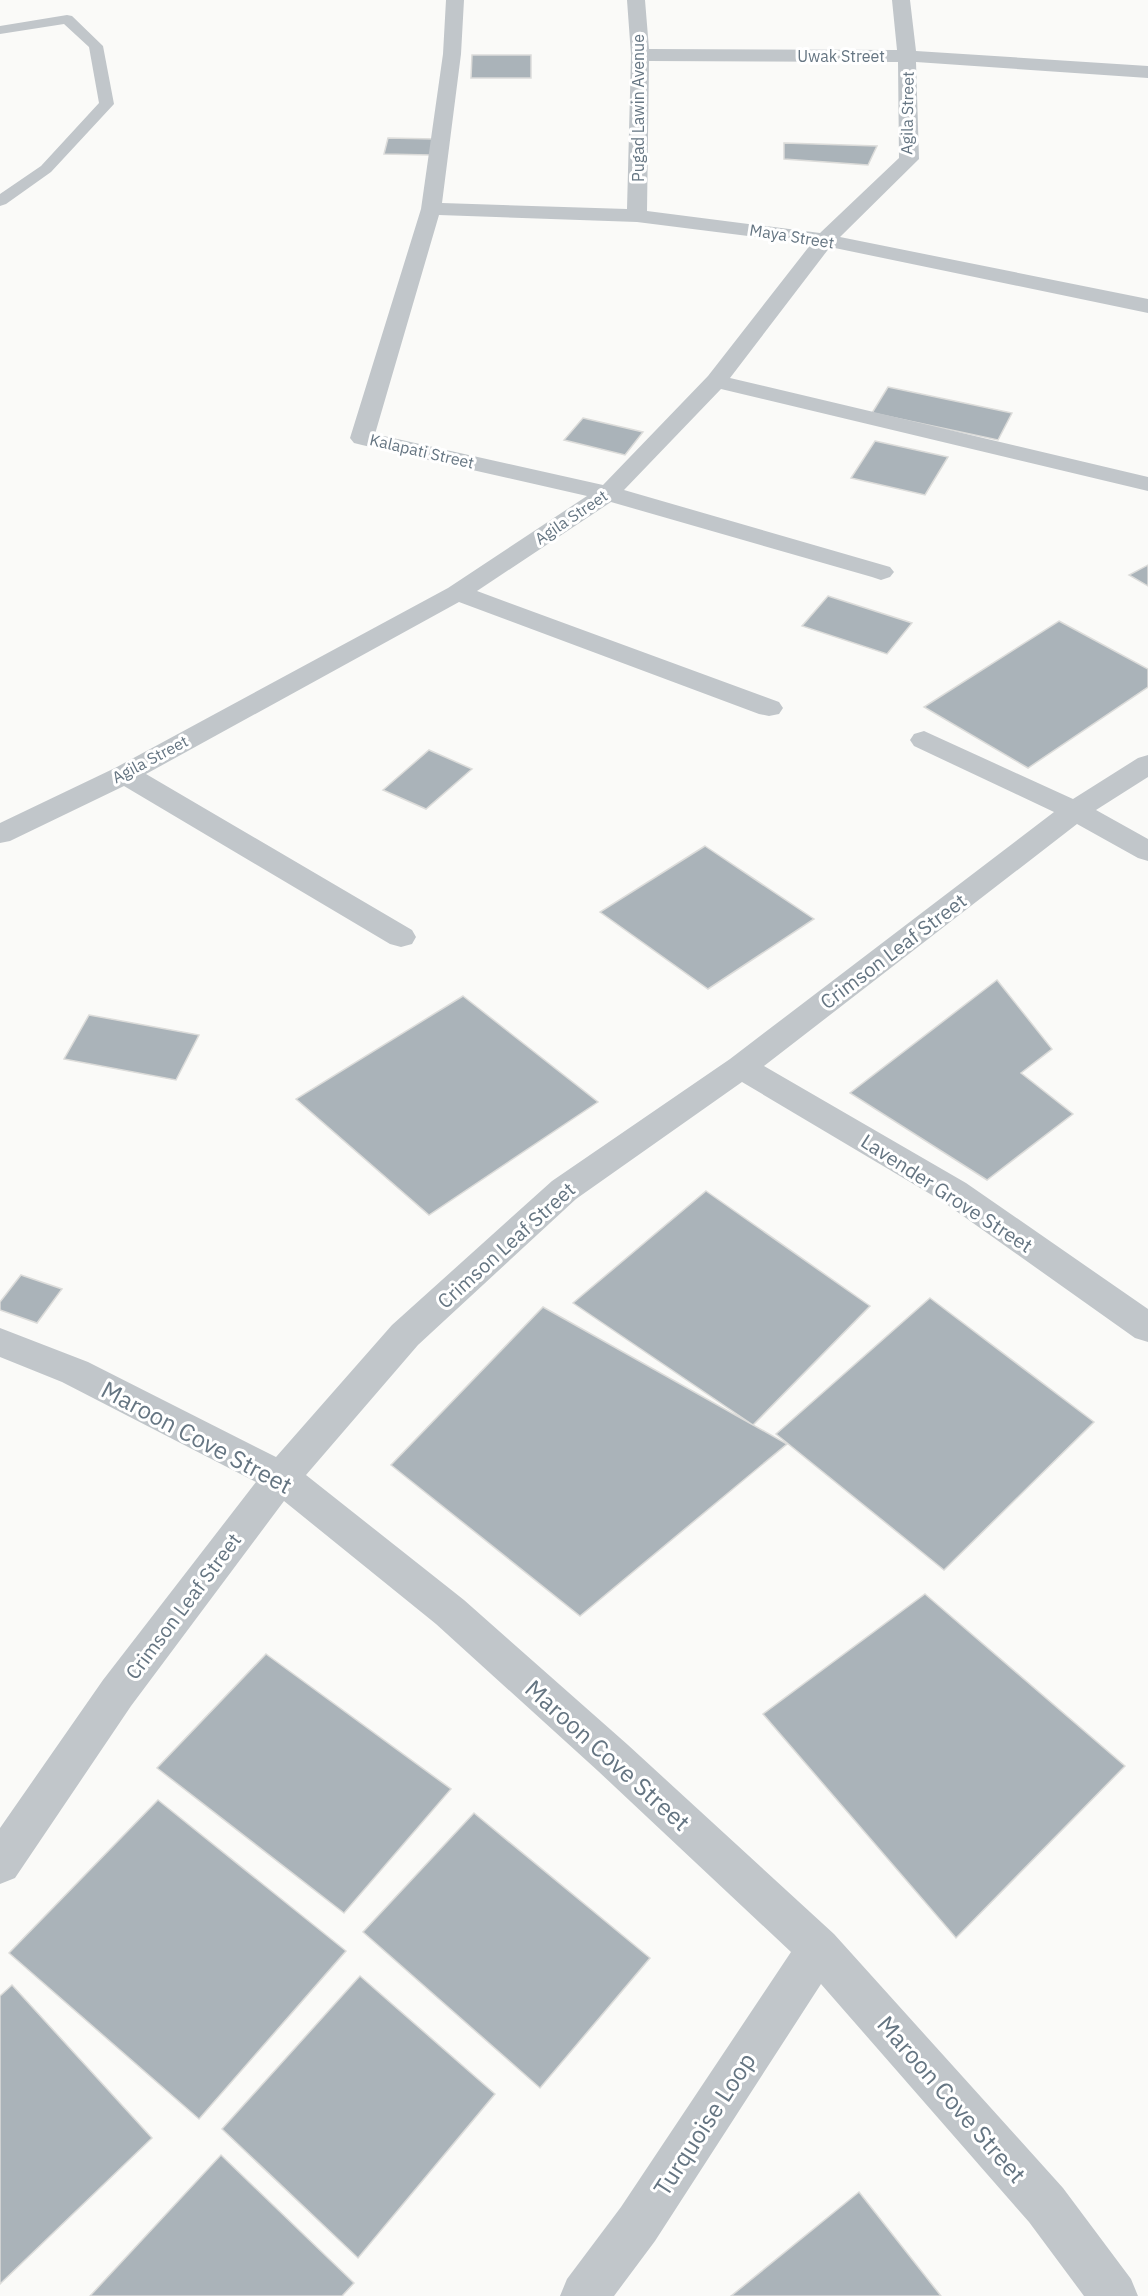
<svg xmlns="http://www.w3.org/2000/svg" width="1148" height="2296" font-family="'IBM Plex Sans',sans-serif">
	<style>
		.building { fill: #aab3b9; stroke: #dcdcda; stroke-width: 1.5 }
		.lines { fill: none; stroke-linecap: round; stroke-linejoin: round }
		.service { fill: #c1c6ca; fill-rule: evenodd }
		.minor { fill: #c1c6ca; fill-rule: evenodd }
		.labels { text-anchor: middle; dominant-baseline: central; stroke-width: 6; stroke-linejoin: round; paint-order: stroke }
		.far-street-label { font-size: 16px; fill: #657582; stroke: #fff }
		.street-label { font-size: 20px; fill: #657582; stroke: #fff }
		.near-street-label { font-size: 24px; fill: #657582; stroke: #fff }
	</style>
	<rect width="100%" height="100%" fill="#fafaf8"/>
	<path class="building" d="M472,55H531V78H471Z
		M388,138L434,139L430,155L384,154Z
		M784,143L877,146L868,165L784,159Z
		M888,387L1012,413L998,440L872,413Z
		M583,418L643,432L625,455L564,440Z
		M875,441L948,457L925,495L851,478Z
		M1148,565V586L1129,575Z
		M828,596L912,623L887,654L802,626Z
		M1059,621L1148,669V687L1028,768L924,707Z
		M429,750L472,769L426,809L383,790Z
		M705,846L814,919L708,989L600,912Z
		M997,980L1052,1049L1021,1073L1073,1114L987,1180L850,1093Z
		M463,996L598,1102L429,1215L296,1099Z
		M89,1015L199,1035L176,1080L64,1059Z
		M706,1191L870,1306L753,1425L573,1303Z
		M21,1275L62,1289L37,1323L0,1310V1302Z
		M930,1298L1094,1422L944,1570L776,1434Z
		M543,1307L787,1444L580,1616L391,1465Z
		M925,1594L1125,1766L956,1938L763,1714Z
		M266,1654L451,1789L344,1913L157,1768Z
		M158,1800L346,1951L199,2119L9,1953Z
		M474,1813L650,1958L540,2088L363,1932Z
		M360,1976L495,2094L358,2258L222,2129Z
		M12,1985L152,2138L0,2284V1996Z
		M221,2155L354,2283L342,2296H90Z
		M859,2192L941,2296H731Z"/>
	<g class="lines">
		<path class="service" d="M67,15L72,16L103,46L114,104L51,172L6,204L0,206V194L41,166L99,103L89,47L64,24L0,34V26Z"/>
		<path class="minor" d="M446,0H464L461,54L442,203L627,209L631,55L627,0H645L649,49L897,50L892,0H910L916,51L1148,66V78L916,62L919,159L840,237L1148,299V313L830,247L730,378L1148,477V491L721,389L624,490L890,567L894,572L890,577L881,580L872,577L611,502L477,591L779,702L783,708L779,714L769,716L759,714L459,602L146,774L412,930L416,937L412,944L401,947L390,944L124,786L10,841L0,843V823L115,768L448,588L587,496L362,445L354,443L350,438L421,209L443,54ZM649,61L898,62L899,158L820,233L647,211ZM439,215L637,222L811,244L708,376L603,485L375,434Z
			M924,731L1073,799L1138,758L1148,755V777L1096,810L1148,839V861L1138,858L1077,824L764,1066L966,1183L1148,1309V1342L1135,1338L942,1201L742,1082L576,1199L418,1345L306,1475L464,1600L628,1745L834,1934L1063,2188L1131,2279L1138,2296H1084L1029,2222L821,1984L655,2241L614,2296H560L567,2279L621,2207L791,1952L598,1771L436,1624L284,1501L131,1706L15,1878L0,1884V1828L103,1680L256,1482L62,1382L0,1357V1328L88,1362L276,1457L392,1325L552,1181L730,1059L1054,812L914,746L910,740L914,734Z"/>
	</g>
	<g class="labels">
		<g class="far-street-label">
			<text x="841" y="56">Uwak Street</text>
			<text transform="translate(638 108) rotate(-90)">Pugad Lawin Avenue</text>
			<text transform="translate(907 113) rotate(-89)">Agila Street</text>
			<text transform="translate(792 236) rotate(9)">Maya Street</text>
			<text transform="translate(422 451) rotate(13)">Kalapati Street</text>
			<text transform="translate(571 517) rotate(-34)">Agila Street</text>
			<text transform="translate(150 759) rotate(-28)">Agila Street</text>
		</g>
		<g class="street-label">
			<text transform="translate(893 951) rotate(-37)">Crimson Leaf Street</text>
			<text transform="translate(947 1193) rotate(33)">Lavender Grove Street</text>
			<text transform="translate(506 1245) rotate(-42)">Crimson Leaf Street</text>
			<text transform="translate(183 1606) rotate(-53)">Crimson Leaf Street</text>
		</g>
		<g class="near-street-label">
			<text transform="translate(197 1437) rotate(28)">Maroon Cove Street</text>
			<text transform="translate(608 1755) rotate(42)">Maroon Cove Street</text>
			<text transform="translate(952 2099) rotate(49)">Maroon Cove Street</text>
			<text transform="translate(704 2124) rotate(-57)">Turquoise Loop</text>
		</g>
	</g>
</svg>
